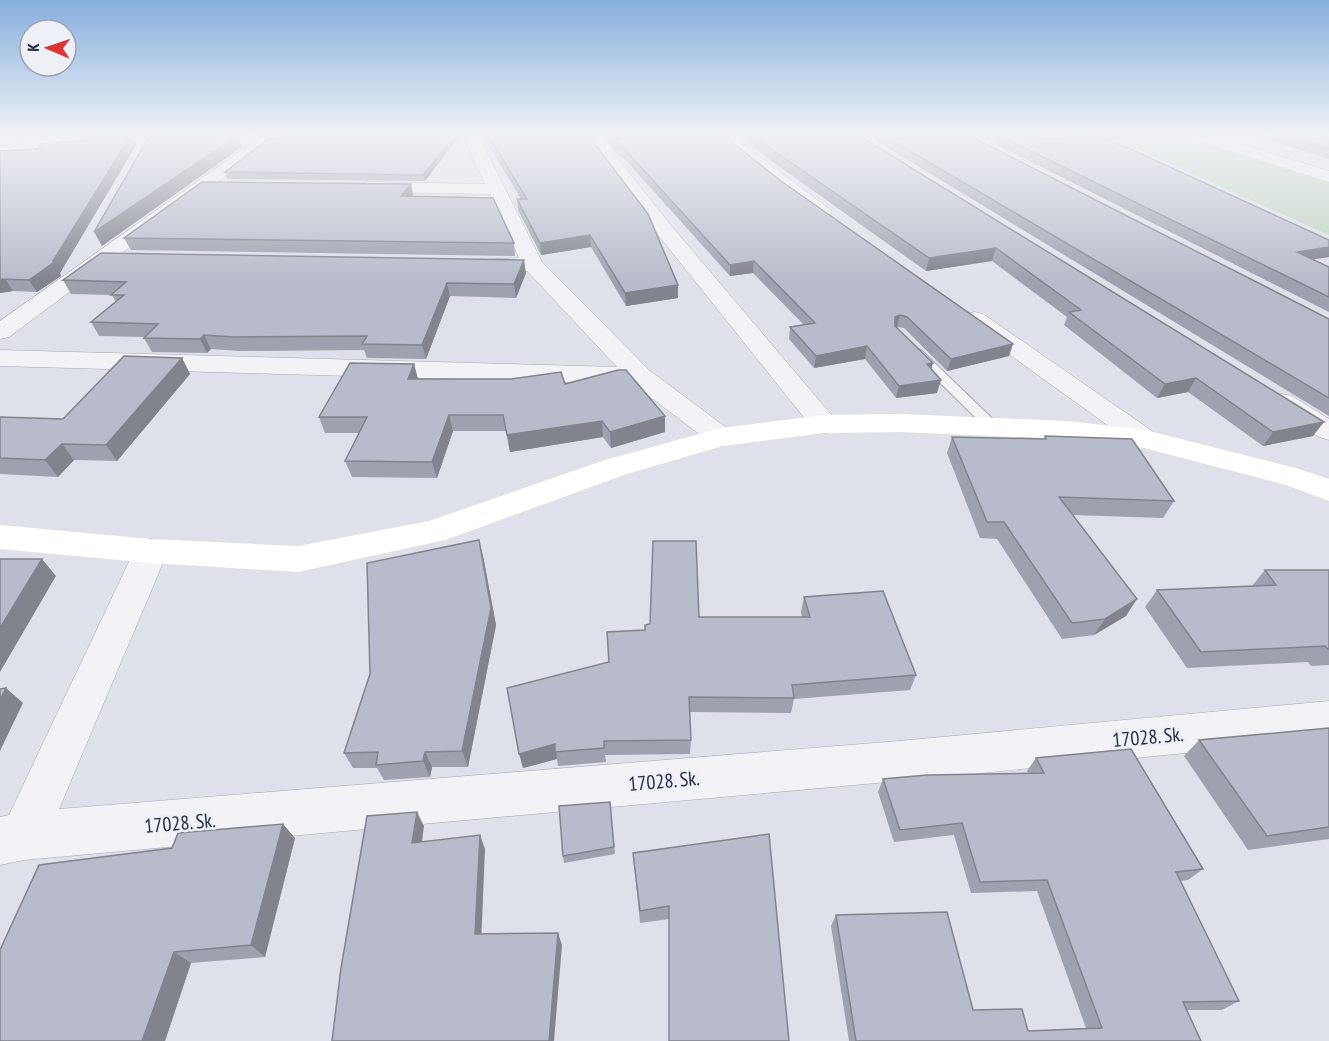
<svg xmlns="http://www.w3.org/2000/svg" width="1329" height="1041" font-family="'PT Sans Narrow',sans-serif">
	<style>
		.green { fill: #c1d4bf }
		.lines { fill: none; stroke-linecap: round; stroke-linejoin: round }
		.lane-casing { stroke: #a3a7b4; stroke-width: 2 }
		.street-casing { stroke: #a3a7b4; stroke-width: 1 }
		.lane { fill: #f2f3f7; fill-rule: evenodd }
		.street { fill: #f2f3f7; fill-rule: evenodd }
		.secondary { fill: #fff; fill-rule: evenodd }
		.wall { fill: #9ea2ae }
		.shaded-wall { fill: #81848d }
		.building { fill: #b8bcca; stroke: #81848d; stroke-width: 1.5 }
		.labels { text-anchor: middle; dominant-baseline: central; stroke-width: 5; stroke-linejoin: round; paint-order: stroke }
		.near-street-label { font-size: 20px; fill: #262c42; stroke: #eef0f7 }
	</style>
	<rect width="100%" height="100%" fill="#dee1ea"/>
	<path class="green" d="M1099,135H1175L1329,183V235L1146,153Z"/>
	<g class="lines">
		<g class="lane-casing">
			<path id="lane" d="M917,349L921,350L999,425L1001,428L999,431H989L913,356L911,353Z"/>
		</g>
		<g class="street-casing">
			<path id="street" d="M48,135H75L73,138L0,157V147Z
				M263,135H280L9,337L0,339V321Z
				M463,135H478L542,262L649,370L731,431L736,437L731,443L721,446L711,443L633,384L0,366V350L617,367L527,271L474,268L470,264L474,260L519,258L490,194L368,192L362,191L359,187L362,183L368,182L485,184Z
				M584,135H599L669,223L834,418L838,424L834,430L824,433L814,430L655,231Z
				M714,135H731L832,211L830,215H816Z
				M1187,135H1211L1329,171V182L1189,138Z
				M975,312L983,314L1155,433L1160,439L1155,445L1145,448L1135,445L967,324L963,319L967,314Z
				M1282,394L1292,396L1329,419V440L1319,437L1272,408L1268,402L1272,396Z
				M151,539L163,542L168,551L59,809L899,741L1329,701V739L899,781L24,860L0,865V817L9,815L134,551L139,542Z"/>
		</g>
		<use href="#lane" class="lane"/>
		<use href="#street" class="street"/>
		<path class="secondary" d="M901,414L1068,421L1145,430L1296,468L1329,479V501L1286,485L1144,448L1068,439L901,432L824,433L723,446L627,474L445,540L298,572L151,563L0,549V525L151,539L298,546L429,521L605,460L721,428L824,415Z"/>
	</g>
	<path class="wall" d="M131,135L136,145L60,273L61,276L37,292L13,291L0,293L37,149L89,140Z
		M285,135H460L425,181L227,179L225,172L281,139Z
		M485,135H588L678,298L626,306L591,247L541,255L518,210L517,199H521L485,139Z
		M603,135H723L781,181L1013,344L1009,356L947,371L904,328L897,327L931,369L937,393L896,398L865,359L814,368L789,339L790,327L804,325L753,273L730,276L621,155V159Z
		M735,135H858L1313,436L1263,446L1188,392L1157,398L1064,325L1067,317L992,261L926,271Z
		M876,135H968L1329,319V416L875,140Z
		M978,135H1035L1329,240V257L1313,259L1329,267V312Z
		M1254,135H1329V159Z
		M413,195L412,197L514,243L515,256L131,250L124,238Z
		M526,273L516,298L450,296L426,359L367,358L364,350L240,351L211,349L207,353L152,352L144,338L145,337L99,336L91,322L116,302L112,295L71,294L63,280Z
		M182,358L190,374L117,461L74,460L58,477L0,474V417L63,419Z
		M414,364L418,379L565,384L665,432L611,448L603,437L510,452L506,431H453L437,478L352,477L345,461L359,433H325L319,417Z
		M1045,436L1174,501L1163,518L1072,515L1126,616L1094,635L1062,639L997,539L980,538L947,453L952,437L1044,439Z
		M483,556L496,625L468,767H432L430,777L384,780L377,768H353L344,753Z
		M1265,570H1329V665L1311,666L1308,662L1187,668L1145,607L1157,590L1252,586Z
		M804,597L916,675L910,690L794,699L791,713L690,712L691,740L690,754L605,755L606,762L558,766L557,759L523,768L609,662L645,630L699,617H802L801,612Z
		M1329,728V839L1248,850L1184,756L1199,740Z
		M1036,758L1203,869L1188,880L1180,881L1239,1001L1222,1010H1187L1201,1041H849L831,926L836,915L973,1010L1028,1031L1086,1028L1037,891L971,893L954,835L894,842L878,792L883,779L1029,773L1027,771Z
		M610,802L615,854L564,863L563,856Z
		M295,838L265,957L191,963L165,1041H0Z
		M633,853L789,1041L669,919L640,923Z"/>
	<path class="shaded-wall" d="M131,135L136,145L60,273L61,276L37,292L29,280L53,261Z
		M238,135L242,147L102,246L94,232Z
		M455,135H460L425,181L423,175Z
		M411,184L413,195L404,208L401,196Z
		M590,235L591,247L541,255L540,243Z
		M1329,247V257L1291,263L1297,252Z
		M996,248L992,261L926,271L929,258Z
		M524,260L526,273L516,298L514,284Z
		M754,261L753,273L730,276V265Z
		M0,279H5L13,291L0,293Z
		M447,283L450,296L426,359L422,345Z
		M678,285V298L626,306L625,293Z
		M900,315L897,327L892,329L895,317Z
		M204,335L211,349L207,353L200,339Z
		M1013,344L1009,356L947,371L951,359Z
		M867,346L865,359L814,368L816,356Z
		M182,358L190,374L117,461L106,445Z
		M933,363L930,375L927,364Z
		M414,364L418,380L408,379Z
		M1196,378L1188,392L1157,398L1165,384Z
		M941,380L937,393L896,398L899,386Z
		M449,415L453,431L437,478L432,462Z
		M665,416V432L611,448L610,432Z
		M602,421L603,437L510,452L507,435Z
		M1324,422L1313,436L1263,446L1273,432Z
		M62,444L74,460L58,477L45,460Z
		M479,540L483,556L496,625L468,767L462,751Z
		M42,559L56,576L0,672V628Z
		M1137,599L1126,616L1094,635L1105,619Z
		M6,688L23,703L0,751V700Z
		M555,744L557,759L523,768L519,754Z
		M425,752L432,767L430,777L423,761Z
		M417,812L424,826L420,857L412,843Z
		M283,824L295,838L265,957L251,945Z
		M480,835L485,849L481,946L475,934Z
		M558,933L562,945L554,1041H549Z
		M174,952L191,963L165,1041H142Z"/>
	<path class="building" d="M95,135H131L53,261V263L29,280L0,279V151L37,149L42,144L89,140Z
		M150,135H238L94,232Z
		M285,135H455L423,175L225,172L268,139H281Z
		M488,135H588L648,214L678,285L625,293L590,235L540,243L517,199H527Z
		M609,135H723L781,181L1013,344L951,359L907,317L900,315L895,317V326L933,363L927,364L941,380L899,386L867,346L816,356L790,327L815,323L754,261L730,265L618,142L621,150Z
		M751,135H858L1324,422L1273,432L1196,378L1165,384L1069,312L1081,310L996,248L929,258Z
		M883,135H968L1329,319V398Z
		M998,135H1035L1046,139L1093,135L1126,147L1329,240V247L1297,252L1329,267V297Z
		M1285,135H1329V149Z
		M202,182L411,184L401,196L493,198L514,243L124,238Z
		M101,253L524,260L514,284L447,283L422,345L362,344L367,336L234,337L204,335L200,339L144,338L158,324L91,322L124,295H111L126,282L63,280Z
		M124,356L182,358L106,445L62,444L45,460L0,458V417L63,419Z
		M350,363L414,364L408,379H511L561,372L565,384L618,370H626L665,416L610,432L602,421L507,435L503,415H449L432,462L345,461L367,417H319Z
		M1045,436L1132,439L1174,501L1059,497L1137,599L1105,619L1072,623L1004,522H987L952,437L1046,439Z
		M479,540L491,608L462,751L425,752L423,761L376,765L378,752L344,753L370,674L367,563Z
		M653,541H696L699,617H810L804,597L883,591L916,675L792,685L794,698L689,697L691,740L604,741V748L555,752V744L519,754L507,688L609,662L607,632L645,630V625L650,624Z
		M0,559H42L0,628Z
		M1265,570H1329V649H1328L1325,646L1201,652L1157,590L1276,585Z
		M6,688L0,700V689Z
		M1329,728V827L1267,836L1199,740Z
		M1131,749L1203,869L1176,872L1239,1001L1183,1002L1201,1041H856L836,915L947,912L973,1010L1022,1009L1028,1031L1102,1028L1047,880L980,882L962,823L900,830L883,779L927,775L1044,773L1036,758Z
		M610,802L614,847L563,856L559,806Z
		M417,812L412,843L480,835L475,934L558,933L549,1041H332L341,968L367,816Z
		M283,824L251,945L174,952L142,1041H0V950L39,865L172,848L178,833Z
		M769,834L789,1041H669V906L640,911L633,853Z"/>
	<linearGradient id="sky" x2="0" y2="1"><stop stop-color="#87afde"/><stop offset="0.48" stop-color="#f0f2f6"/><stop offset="1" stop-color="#f0f2f6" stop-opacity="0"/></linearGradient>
	<rect width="1329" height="281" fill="url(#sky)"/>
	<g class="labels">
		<g class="near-street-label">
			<text transform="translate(1148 737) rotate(-5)">17028. Sk.</text>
			<text transform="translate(664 781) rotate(-5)">17028. Sk.</text>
			<text transform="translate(180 823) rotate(-5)">17028. Sk.</text>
		</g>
	</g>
	<g transform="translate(48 48) rotate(272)"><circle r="28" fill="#eef0f7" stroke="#9ea2af" stroke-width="1.5"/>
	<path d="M0-4.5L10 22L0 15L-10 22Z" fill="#dd3535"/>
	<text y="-9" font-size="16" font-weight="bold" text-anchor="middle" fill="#262c42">K</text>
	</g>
</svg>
